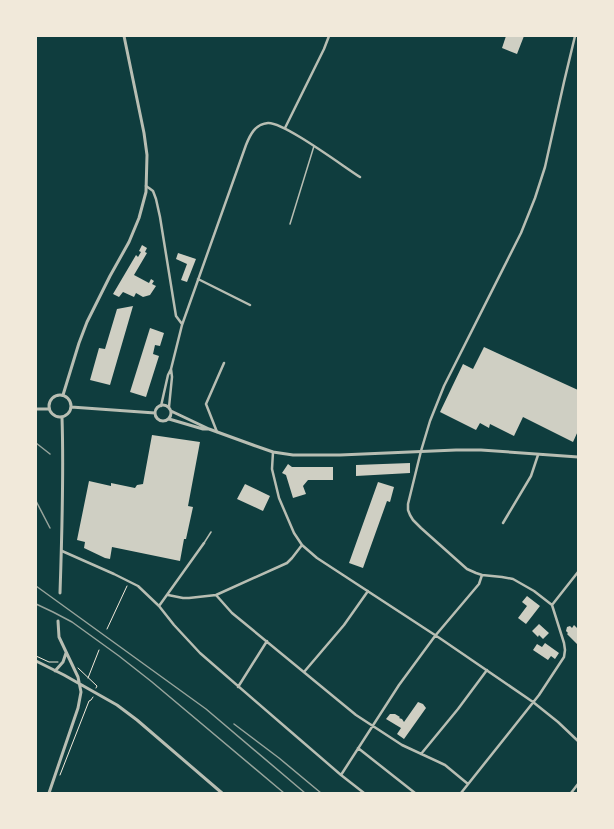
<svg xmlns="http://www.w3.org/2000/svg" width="614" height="829" font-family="'Exo 2',sans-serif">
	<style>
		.building { fill: #cfcfc3 }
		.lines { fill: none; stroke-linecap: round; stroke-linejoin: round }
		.path { stroke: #f1e9da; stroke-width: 1 }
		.service { stroke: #b8beb3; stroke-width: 1.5 }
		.minor { stroke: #b8beb3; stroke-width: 2.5 }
		.tertiary { stroke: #b8beb3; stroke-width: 3 }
		.rail { stroke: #97a49c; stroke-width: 1.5 }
	</style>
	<rect width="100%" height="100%" fill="#0f3d3e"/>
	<path class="building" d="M506,36H524L517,54L502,48Z
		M142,245L147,248L145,252L147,253L134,275L149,283L151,279L154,281L152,284L156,286L150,295L143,297L136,293L134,297L123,292L119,297L113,294L136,255L138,257L141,252L139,251Z
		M178,253L196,259L187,282L181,280L187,264L176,259Z
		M133,306L110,385L90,380L99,348L105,349L117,309Z
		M150,328L164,333L160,346L155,345L153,354L159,356L146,397L130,392Z
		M484,347L578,390V431L573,442L523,417L514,436L490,424L489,428L480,423L476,430L440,412L463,364L473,369Z
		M152,435L200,442L188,506L193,507L186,539H184L180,561L112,547L110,559L105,558L84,548L85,542L77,540L89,481L111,486V483L135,488L137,485L143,484Z
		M410,463V473L356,476V465Z
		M288,464L292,467H333V480H308L303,486L306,494L293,498L286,475L282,473Z
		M378,482L394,487L390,502L387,501L363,568L349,563Z
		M245,484L270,496L263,511L237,499Z
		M527,596L540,606L526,624L518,618L527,606L522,602Z
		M539,624L549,633L543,639L539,635L538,637L532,631Z
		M574,625L578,629V645L567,634L568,633L566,631L567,627L570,626L572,628Z
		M545,643L559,653L555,659L551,656L548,660L533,650L537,644L542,647Z
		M418,702L423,704L426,708L404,739L397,734L401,728L386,719L390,714H395L400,717L399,718L402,719L404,722Z"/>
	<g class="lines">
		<path class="path" d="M107,629L127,586
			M36,656L49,662H58
			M78,668L97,686L96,688
			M88,678L99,650
			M60,775L89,701L91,700L93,697"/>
		<path class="service" d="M290,224L314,146
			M204,543L211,532"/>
		<path class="minor" d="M285,128L324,49L329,36
			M146,186L149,188L153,191L156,199L160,217L176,316L182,324
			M198,279L250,305
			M161,406L168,375L171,369L182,325L246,145C250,135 255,124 268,123C284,122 344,167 360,177
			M169,407L172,377L171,369
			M217,432L206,404L224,363
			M273,452L272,469L279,498L294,533L302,545
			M503,523L531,476L538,455
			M62,551L114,574L138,586L159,606L174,625L200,653L290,731L341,775L364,793
			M168,595L183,598H189L216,595L287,563L292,558L302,545L317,558L441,639L533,702L558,722L578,741
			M216,595L232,613L356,715L402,745L445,765L468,784
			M552,605L578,572
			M159,606L204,543
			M304,672L344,625L368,591
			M238,687L267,641
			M358,748L415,793
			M421,754L458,709L487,670
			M341,775L399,685L435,636L479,584L482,575
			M461,793L539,695L564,657L565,650L564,643L552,605L534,591L513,579L502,577L482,575L476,573L467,569L421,528L413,520L410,515L408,510V504L421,451L430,421L444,386L521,233L535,198L545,167L564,82L575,36
			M571,793L578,784"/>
		<path class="tertiary" d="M63,395L79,343L87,322L110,276L129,242L139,218L146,192L147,155L144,133L124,36
			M49 406a11 11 0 1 1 22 0a11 11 0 1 1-22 0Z
			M155 413a8 8 0 1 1 16 0a8 8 0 1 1-16 0Z
			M71,407L155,413
			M36,409H49
			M171,411L209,429L253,445L273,452L293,455H340L456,450H481L578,457
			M169,419L203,429H208
			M60,593C62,534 64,476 62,417
			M36,661L64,675L117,705L137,720L222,793
			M55,671L63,662L66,653
			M49,793L78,708L81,692L78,677L59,637L58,621"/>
		<path class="rail" d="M36,443L50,454
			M36,501L50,528
			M36,586L206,709L305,793
			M36,604L53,612L72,622L119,656L152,682L284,793
			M234,724L279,758L321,793"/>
	</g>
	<rect width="614" height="829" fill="none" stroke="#f1e9da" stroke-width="74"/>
</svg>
